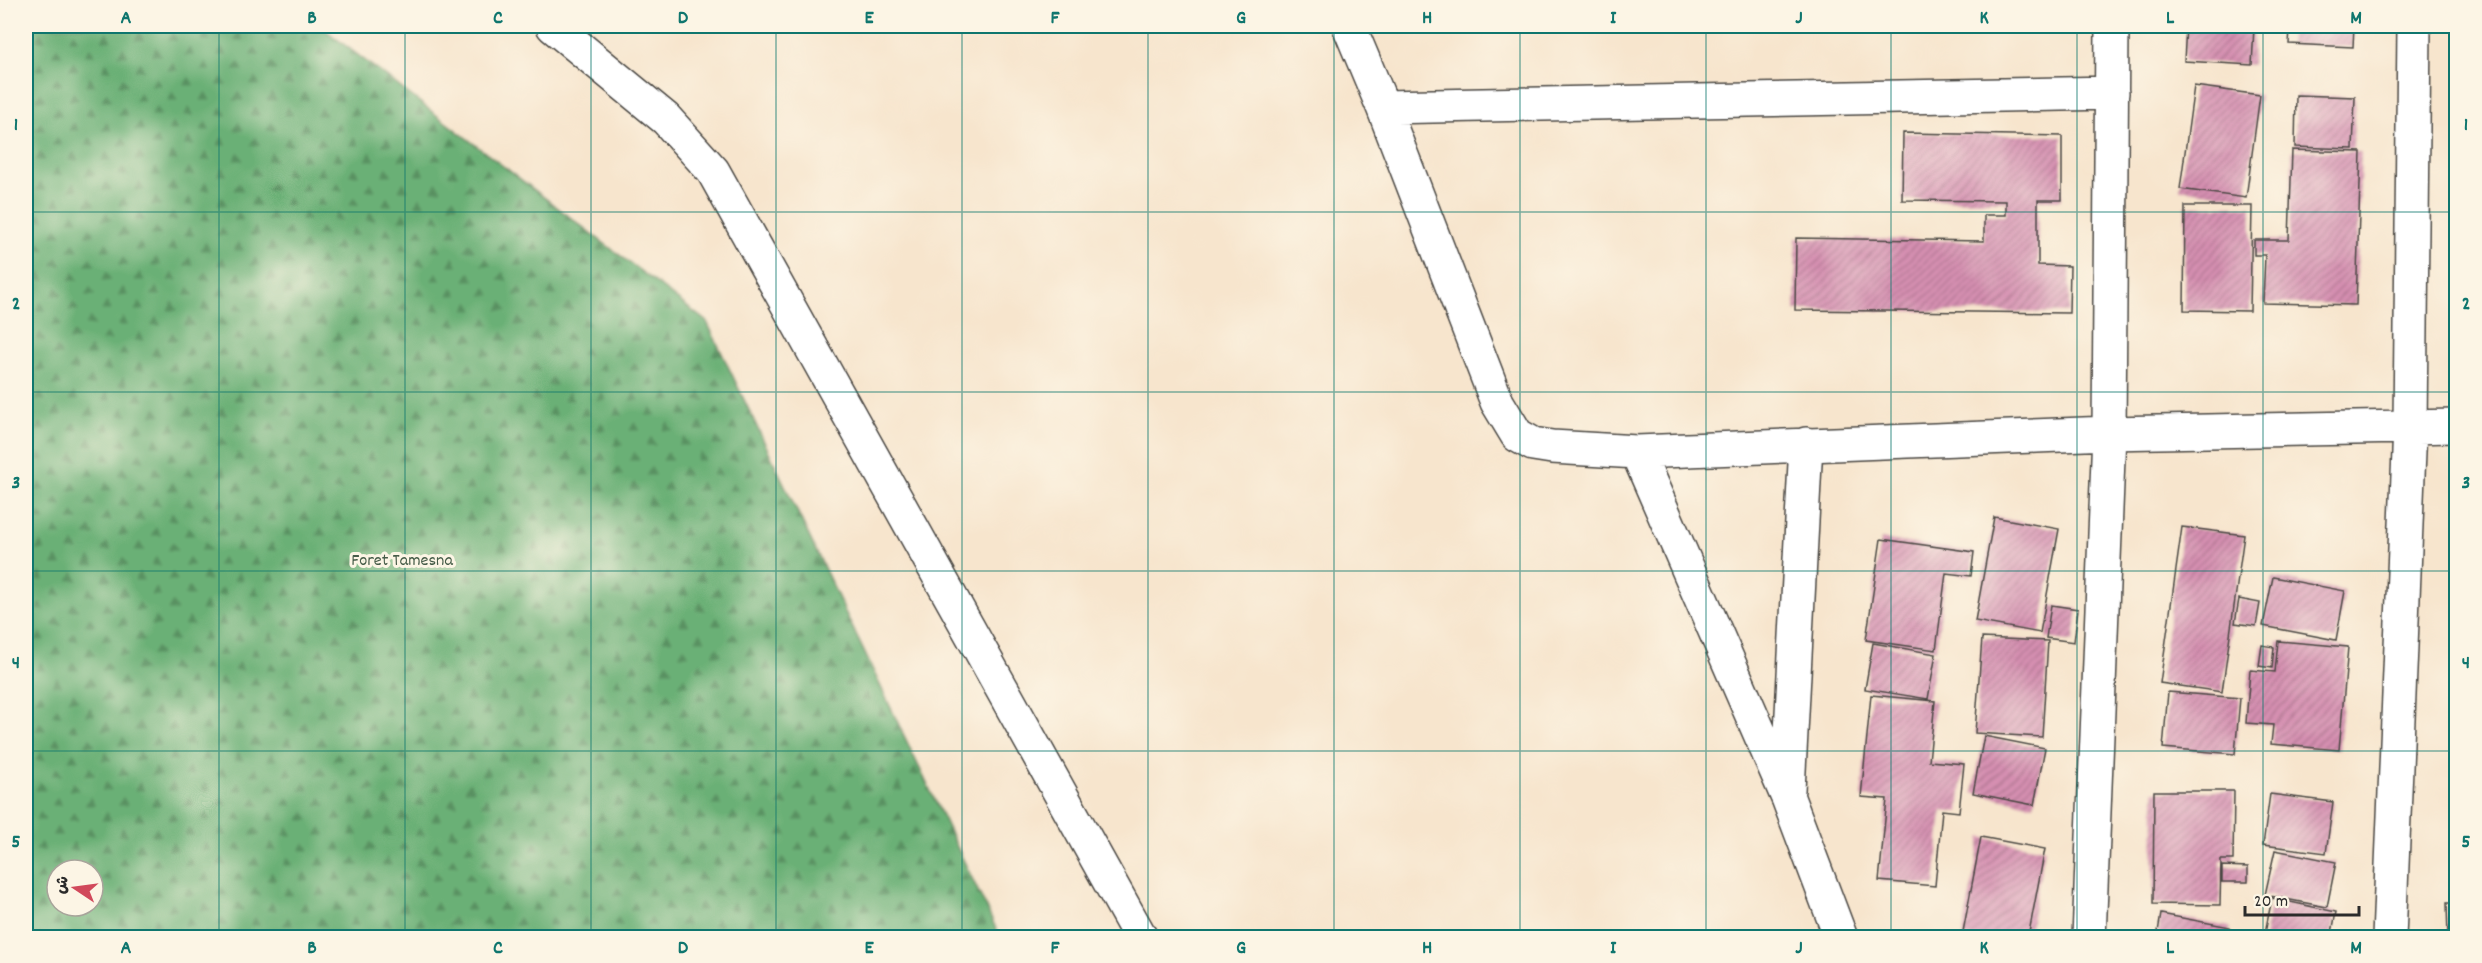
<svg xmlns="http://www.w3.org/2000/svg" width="2482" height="963" font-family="Dekko,'Playpen Sans Arabic',sans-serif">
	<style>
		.forest { fill: url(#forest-firs); stroke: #4b6e50; stroke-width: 1.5; fill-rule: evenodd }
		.building { fill: url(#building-hatch) }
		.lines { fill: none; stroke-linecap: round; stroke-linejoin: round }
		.minor-casing { stroke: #4a4743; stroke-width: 36 }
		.minor { stroke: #fff; stroke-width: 33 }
		.grid { fill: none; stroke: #0f766e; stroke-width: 1.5; stroke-opacity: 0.55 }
		.labels { text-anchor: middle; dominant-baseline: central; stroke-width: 6; stroke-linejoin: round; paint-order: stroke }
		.park-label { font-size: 18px; fill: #465c48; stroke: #fcf5e5 }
		.neatline { fill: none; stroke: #0f766e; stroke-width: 2 }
		.grid-label { font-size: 20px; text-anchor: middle; font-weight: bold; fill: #0f766e }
	</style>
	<defs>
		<pattern id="forest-firs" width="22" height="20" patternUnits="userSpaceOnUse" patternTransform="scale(1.5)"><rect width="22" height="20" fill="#6bb076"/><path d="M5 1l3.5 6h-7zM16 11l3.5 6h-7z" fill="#588f61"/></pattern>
		<pattern id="building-hatch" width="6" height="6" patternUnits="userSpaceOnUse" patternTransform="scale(1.5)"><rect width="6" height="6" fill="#d58fb1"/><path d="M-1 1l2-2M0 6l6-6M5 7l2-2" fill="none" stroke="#ad7590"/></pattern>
	</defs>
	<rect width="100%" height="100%" fill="#fcf5e5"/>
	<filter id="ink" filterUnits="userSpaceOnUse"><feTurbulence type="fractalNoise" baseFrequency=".0167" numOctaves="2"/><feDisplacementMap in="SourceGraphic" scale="12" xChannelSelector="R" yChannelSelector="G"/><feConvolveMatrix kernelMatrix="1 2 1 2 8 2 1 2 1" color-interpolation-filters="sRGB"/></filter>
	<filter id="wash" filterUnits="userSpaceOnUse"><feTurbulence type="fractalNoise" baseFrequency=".008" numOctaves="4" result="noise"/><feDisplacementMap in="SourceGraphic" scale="24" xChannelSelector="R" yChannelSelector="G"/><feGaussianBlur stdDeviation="1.35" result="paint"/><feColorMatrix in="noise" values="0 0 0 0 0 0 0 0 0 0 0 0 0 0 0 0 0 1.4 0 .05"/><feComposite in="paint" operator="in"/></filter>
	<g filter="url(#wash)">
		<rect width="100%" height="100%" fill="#f7e5cd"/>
		<path class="forest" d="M26,26H320L707,322L1000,937H26ZM57,870H93V906H57Z"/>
		<g id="blocks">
			<path class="building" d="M2186,26H2354L2353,47L2289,44L2290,29L2254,27L2252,65L2184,61Z
				M2194,86L2260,95L2246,198L2180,189Z
				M2296,95L2355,97L2353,149L2295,147Z
				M1903,133L2062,136V200H2038V265L2070,266L2069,313L1795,310L1796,238L1984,241V215H2006V201L1902,200Z
				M2292,150L2361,152L2356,305L2263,303L2265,255H2254V240H2289Z
				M2185,206H2252L2250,311L2184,310Z
				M1994,517L2059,529L2040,633L1975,621Z
				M2182,527L2244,535L2222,692L2160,683Z
				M1881,539L1974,552L1971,576L1946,573L1936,650L1866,640Z
				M2273,577L2345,591L2336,640L2263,626Z
				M2239,599L2260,603L2256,626L2235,623Z
				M2051,605L2078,609L2074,642L2046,638Z
				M1982,638L2048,641L2042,737L1975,733Z
				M2278,641L2348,647L2339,750L2271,744L2273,725L2246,723L2250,670L2275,672Z
				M1873,643L1936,654L1928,699L1865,689Z
				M2262,645L2274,647L2272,668L2259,666Z
				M2168,692L2240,698L2235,754L2163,748Z
				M1871,695L1935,701L1929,761L1964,764L1959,812L1942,810L1935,886L1879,881L1887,799L1861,797Z
				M1984,736L2045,748L2034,805L1973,793Z
				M2154,791H2234L2233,860H2221L2220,905L2153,904Z
				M2270,794L2333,802L2326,853L2263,845Z
				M1981,837L2045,849L2028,938L1962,937Z
				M2275,850L2336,862L2327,907L2265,895Z
				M2222,866L2248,867V882H2222Z
				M2272,898L2336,912L2331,938H2264Z
				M2447,903H2456V938H2448Z
				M2161,914L2230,927L2228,938H2157Z"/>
		</g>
	</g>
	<g filter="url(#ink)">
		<use href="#blocks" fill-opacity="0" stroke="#4a4743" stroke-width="1.5"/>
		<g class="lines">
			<g class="minor-casing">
				<path id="minor" d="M553,26L666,119L713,171L1141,938
					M1349,26L1383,107L1497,402L1517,435L1533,444L1552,447L1637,452L2109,433L2456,426
					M1383,107L2112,93
					M1637,452L1788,798L1841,938
					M1788,790L1806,444
					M2089,938L2109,433L2112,26
					M2389,938L2410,427L2414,26"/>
			</g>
			<use href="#minor" class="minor"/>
		</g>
	</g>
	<path class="grid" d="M219,26V938M405,26V938M591,26V938M776,26V938M962,26V938M1148,26V938M1334,26V938M1520,26V938M1706,26V938M1891,26V938M2077,26V938M2263,26V938M26,212H2456M26,392H2456M26,571H2456M26,751H2456"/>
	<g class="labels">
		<g class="park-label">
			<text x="402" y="561">Foret Tamesna</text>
		</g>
	</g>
	<rect width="2482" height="963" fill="none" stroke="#fcf5e5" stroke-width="66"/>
	<g transform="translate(75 888) rotate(283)"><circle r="28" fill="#fcf5e5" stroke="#a8a49b" stroke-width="1.5"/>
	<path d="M0-4.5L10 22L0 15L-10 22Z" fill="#d1495b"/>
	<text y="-9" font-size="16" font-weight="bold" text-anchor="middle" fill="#2b2b2b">ش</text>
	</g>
	<path d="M2245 906v9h114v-9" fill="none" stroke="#2b2b2b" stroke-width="3"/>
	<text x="2254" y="906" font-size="18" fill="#2b2b2b" stroke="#fcf5e5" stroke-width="4.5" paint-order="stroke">20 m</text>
	<rect x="33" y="33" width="2416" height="897" class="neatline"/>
	<g class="grid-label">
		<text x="126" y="23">A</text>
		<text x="312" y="23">B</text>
		<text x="498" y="23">C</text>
		<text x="683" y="23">D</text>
		<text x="869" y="23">E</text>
		<text x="1055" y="23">F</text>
		<text x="1241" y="23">G</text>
		<text x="1427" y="23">H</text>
		<text x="1613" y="23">I</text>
		<text x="1799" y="23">J</text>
		<text x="1984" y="23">K</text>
		<text x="2170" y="23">L</text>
		<text x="2356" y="23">M</text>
		<text x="16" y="130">1</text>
		<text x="2466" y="130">1</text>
		<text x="16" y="309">2</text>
		<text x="2466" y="309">2</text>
		<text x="16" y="488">3</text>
		<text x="2466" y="488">3</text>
		<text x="16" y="668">4</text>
		<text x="2466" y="668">4</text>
		<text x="16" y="847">5</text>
		<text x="2466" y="847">5</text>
		<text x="126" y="953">A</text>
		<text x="312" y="953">B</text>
		<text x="498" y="953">C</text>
		<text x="683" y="953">D</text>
		<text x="869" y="953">E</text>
		<text x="1055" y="953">F</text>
		<text x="1241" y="953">G</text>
		<text x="1427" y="953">H</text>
		<text x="1613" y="953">I</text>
		<text x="1799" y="953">J</text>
		<text x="1984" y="953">K</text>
		<text x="2170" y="953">L</text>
		<text x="2356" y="953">M</text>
	</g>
</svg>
